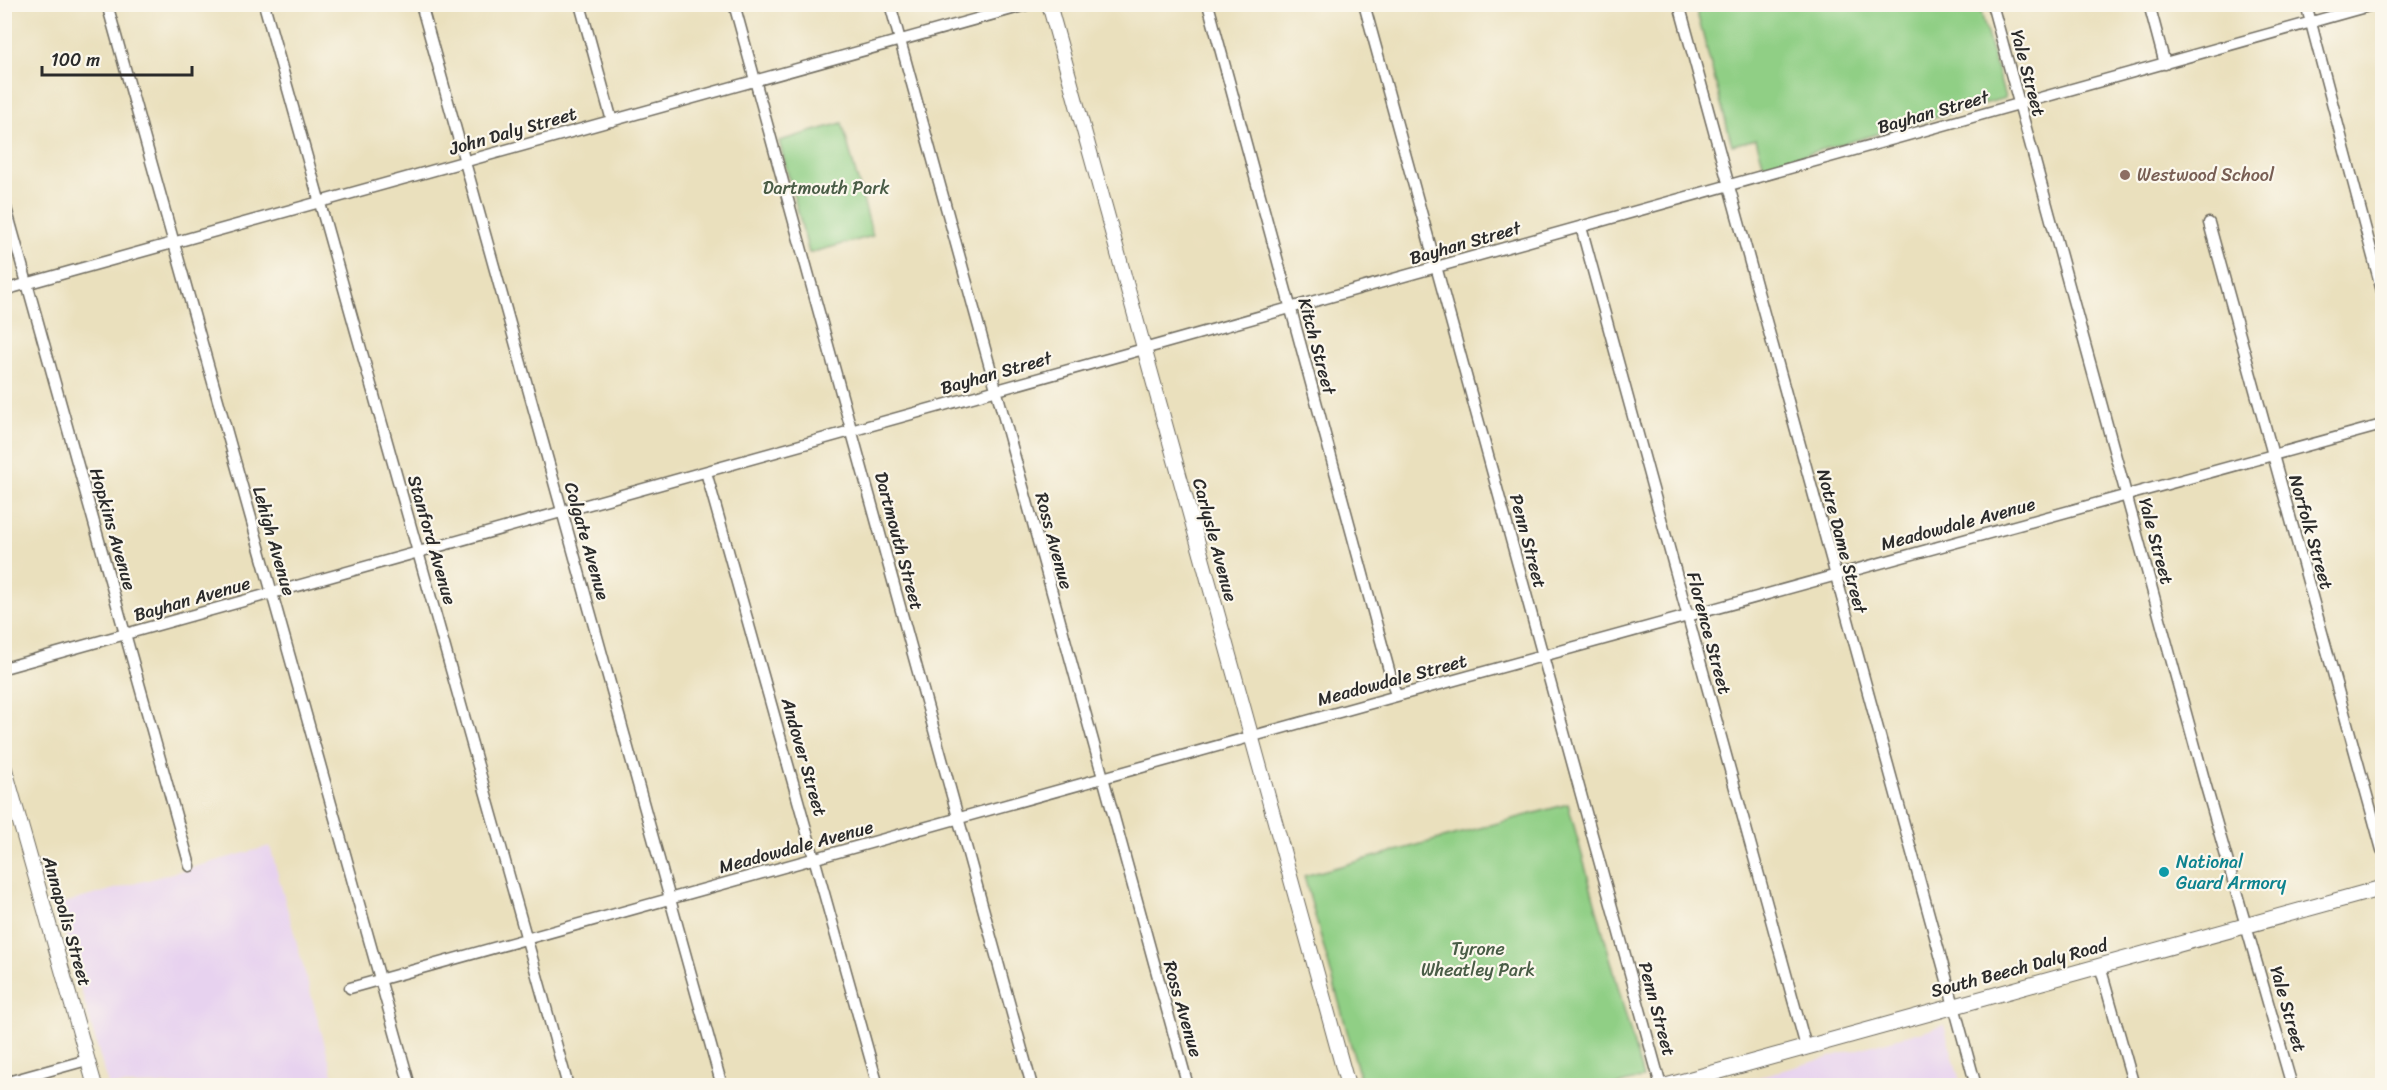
<svg xmlns="http://www.w3.org/2000/svg" width="2387" height="1090" font-family="Sriracha,sans-serif">
	<style>
		.built { fill: #e7d2ef }
		.green { fill: #90cf85; stroke: #5e7d58; stroke-width: 1.5 }
		.lines { fill: none; stroke-linecap: round; stroke-linejoin: round }
		.minor-casing { stroke: #6e6a5e; stroke-width: 13 }
		.tertiary-casing { stroke: #6e6a5e; stroke-width: 16 }
		.secondary-casing { stroke: #6e6a5e; stroke-width: 17 }
		.minor { stroke: #fff; stroke-width: 10 }
		.tertiary { stroke: #fff; stroke-width: 14 }
		.secondary { stroke: #fff; stroke-width: 15 }
		.education-dot { fill: #8d6e63; stroke: #fbf7ec; stroke-width: 2 }
		.culture-dot { fill: #0f9aa8; stroke: #fbf7ec; stroke-width: 2 }
		.labels { text-anchor: middle; dominant-baseline: central; stroke-width: 4.5; stroke-linejoin: round; paint-order: stroke }
		.street-label { font-size: 18px; fill: #2b2b2b; stroke: #fbf7ec }
		.education-label { font-size: 18px; fill: #785e54; stroke: #fbf7ec; text-anchor: start }
		.park-label { font-size: 18px; fill: #495c46; stroke: #fbf7ec }
		.culture-label { font-size: 18px; fill: #0d838f; stroke: #fbf7ec; text-anchor: start }
	</style>
	<rect width="100%" height="100%" fill="#fbf7ec"/>
	<filter id="ink" filterUnits="userSpaceOnUse"><feTurbulence type="fractalNoise" baseFrequency=".0167" numOctaves="2"/><feDisplacementMap in="SourceGraphic" scale="12" xChannelSelector="R" yChannelSelector="G"/><feConvolveMatrix kernelMatrix="1 2 1 2 8 2 1 2 1" color-interpolation-filters="sRGB"/></filter>
	<filter id="wash" filterUnits="userSpaceOnUse"><feTurbulence type="fractalNoise" baseFrequency=".008" numOctaves="4" result="noise"/><feDisplacementMap in="SourceGraphic" scale="24" xChannelSelector="R" yChannelSelector="G"/><feGaussianBlur stdDeviation="1.35" result="paint"/><feColorMatrix in="noise" values="0 0 0 0 0 0 0 0 0 0 0 0 0 0 0 0 0 1.4 0 .05"/><feComposite in="paint" operator="in"/></filter>
	<g filter="url(#wash)">
		<rect width="100%" height="100%" fill="#eae0bd"/>
		<path class="built" d="M270,846L336,1085H108L57,905Z
			M1944,1025L1961,1085H1730Z"/>
		<path class="green" d="M1695,5H1979L2005,98L1764,166L1756,139L1732,145Z
			M842,123L873,236L809,253L779,141Z
			M1568,804L1643,1078L1614,1086L1362,1085L1304,876Z"/>
	</g>
	<g filter="url(#ink)">
		<g class="lines">
			<g class="minor-casing">
				<path id="minor" d="M107,4L410,1086
					M264,4L568,1086
					M421,4L722,1086
					M580,4L612,121
					M734,4L1032,1086
					M890,4L1188,1086
					M1208,4L1396,696
					M1364,4L1661,1086
					M1679,4L1976,1086
					M1992,4L2205,783L2292,1086
					M2149,4L2165,64
					M2306,4L2382,291
					M4,201L190,866
					M2209,223L2382,850
					M1581,227L1806,1047
					M4,290L1030,4
					M706,472L878,1086
					M4,668L2376,4
					M2100,966L2134,1086
					M350,988L1386,699L2382,425
					M4,1083L87,1060"/>
			</g>
			<g class="tertiary-casing">
				<path id="tertiary" d="M1049,4L1348,1086
					M4,766L95,1086"/>
			</g>
			<g class="secondary-casing">
				<path id="secondary" d="M1666,1086L2382,888"/>
			</g>
			<use href="#minor" class="minor"/>
			<use href="#tertiary" class="tertiary"/>
			<use href="#secondary" class="secondary"/>
		</g>
	</g>
	<circle class="education-dot" cx="2125" cy="175" r="6"/>
	<circle class="culture-dot" cx="2164" cy="872" r="6"/>
	<g class="labels">
		<g class="street-label">
			<text transform="translate(2028 73) rotate(75)">Yale Street</text>
			<text transform="translate(1933 112) rotate(-16)">Bayhan Street</text>
			<text transform="translate(513 131) rotate(-16)">John Daly Street</text>
			<text transform="translate(1465 243) rotate(-16)">Bayhan Street</text>
			<text transform="translate(1317 346) rotate(75)">Kitch Street</text>
			<text transform="translate(996 373) rotate(-16)">Bayhan Street</text>
			<text transform="translate(1958 524) rotate(-15)">Meadowdale Avenue</text>
			<text transform="translate(113 529) rotate(74)">Hopkins Avenue</text>
			<text transform="translate(2311 532) rotate(74)">Norfolk Street</text>
			<text transform="translate(432 540) rotate(74)">Stanford Avenue</text>
			<text transform="translate(1215 540) rotate(75)">Carlysle Avenue</text>
			<text transform="translate(274 541) rotate(74)">Lehigh Avenue</text>
			<text transform="translate(587 541) rotate(74)">Colgate Avenue</text>
			<text transform="translate(899 541) rotate(75)">Dartmouth Street</text>
			<text transform="translate(1054 541) rotate(75)">Ross Avenue</text>
			<text transform="translate(1528 541) rotate(75)">Penn Street</text>
			<text transform="translate(1842 541) rotate(75)">Notre Dame Street</text>
			<text transform="translate(2156 541) rotate(75)">Yale Street</text>
			<text transform="translate(192 599) rotate(-16)">Bayhan Avenue</text>
			<text transform="translate(1709 633) rotate(75)">Florence Street</text>
			<text transform="translate(1392 680) rotate(-15)">Meadowdale Street</text>
			<text transform="translate(804 757) rotate(74)">Andover Street</text>
			<text transform="translate(796 847) rotate(-15)">Meadowdale Avenue</text>
			<text transform="translate(67 921) rotate(74)">Annapolis Street</text>
			<text transform="translate(2019 968) rotate(-15)">South Beech Daly Road</text>
			<text transform="translate(1183 1009) rotate(74)">Ross Avenue</text>
			<text transform="translate(1657 1009) rotate(75)">Penn Street</text>
			<text transform="translate(2288 1009) rotate(74)">Yale Street</text>
		</g>
		<g class="education-label">
			<text x="2137" y="175">Westwood School</text>
		</g>
		<g class="park-label">
			<text x="826" y="188">Dartmouth Park</text>
			<text x="1478" y="949">Tyrone<tspan x="1478" dy="21">Wheatley Park</tspan></text>
		</g>
		<g class="culture-label">
			<text x="2176" y="862">National<tspan x="2176" dy="21">Guard Armory</tspan></text>
		</g>
	</g>
	<rect width="2387" height="1090" fill="none" stroke="#fbf7ec" stroke-width="24"/>
	<path d="M42 66v9h150v-9" fill="none" stroke="#2b2b2b" stroke-width="3"/>
	<text x="51" y="66" font-size="18" fill="#2b2b2b" stroke="#fbf7ec" stroke-width="4.5" paint-order="stroke">100 m</text>
</svg>
